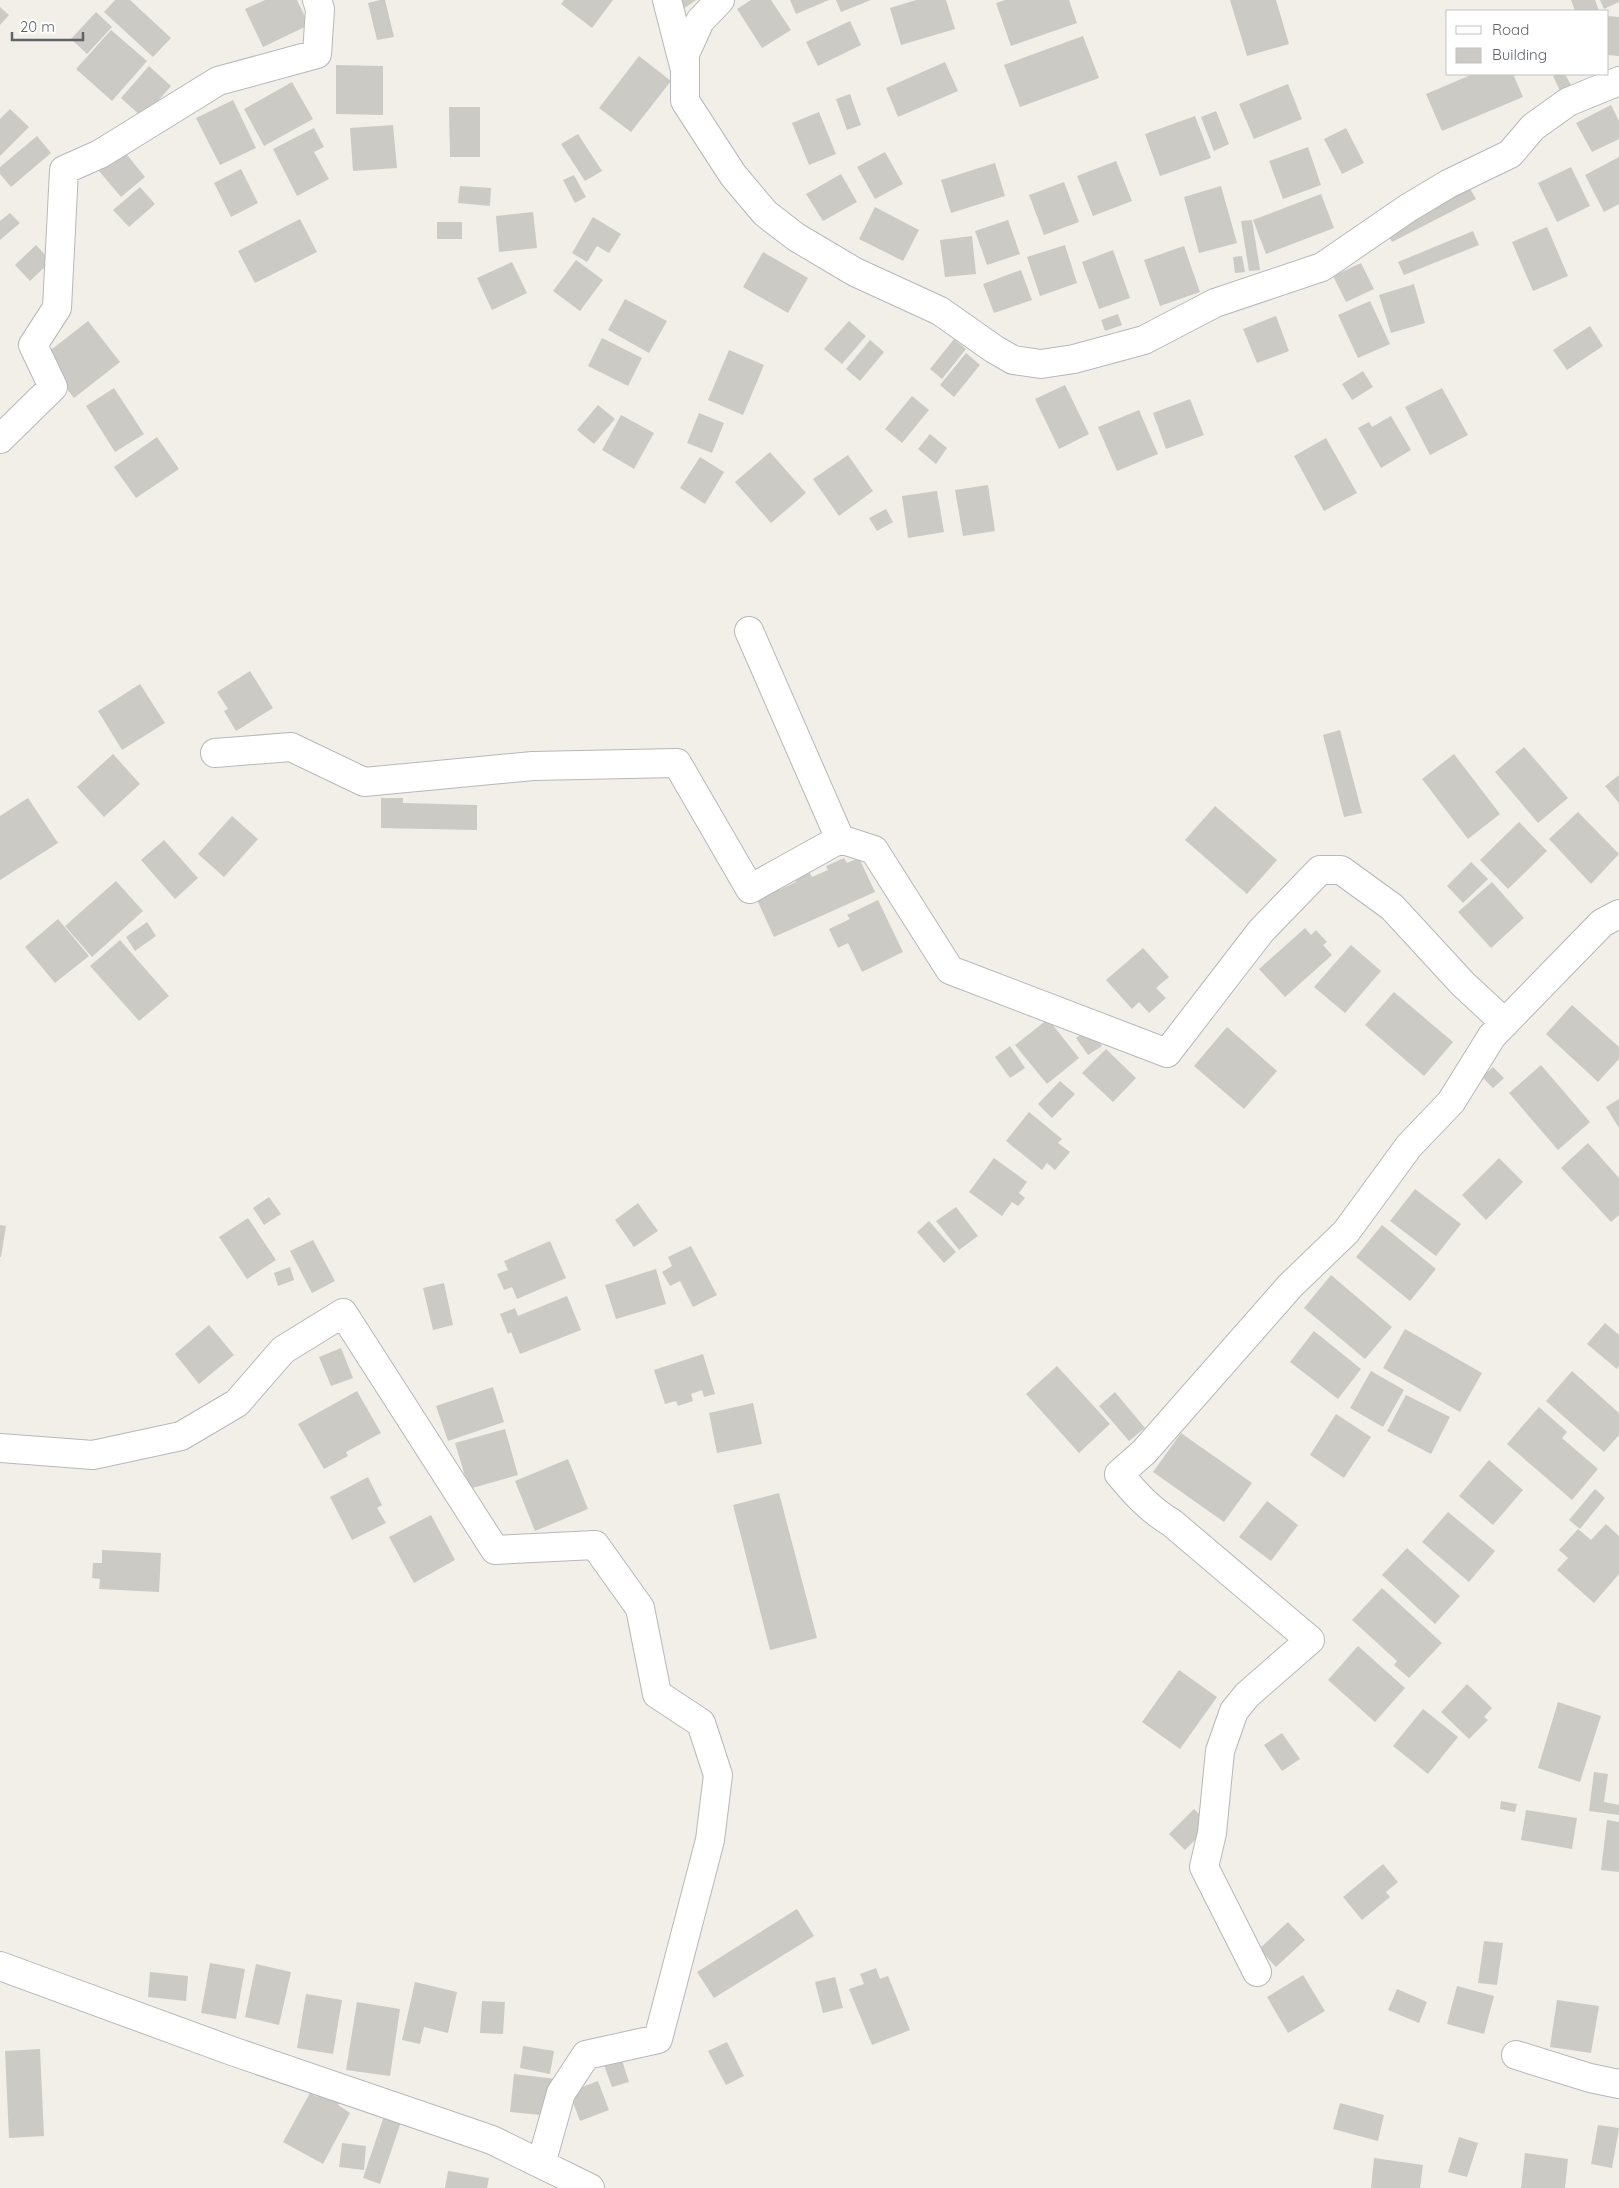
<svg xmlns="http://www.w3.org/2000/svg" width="1619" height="2188" font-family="Quicksand,sans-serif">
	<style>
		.building { fill: #cccac5 }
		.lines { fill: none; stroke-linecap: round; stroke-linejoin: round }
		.street-casing { stroke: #b5b8bc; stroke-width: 30 }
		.street { stroke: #fff; stroke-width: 28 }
	</style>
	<rect width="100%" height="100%" fill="#f1efe8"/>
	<path class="building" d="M115,0H130L171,38L153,57L104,12Z
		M265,0H297L309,25L263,47L245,9Z
		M380,0H385L394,37L377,40L368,3Z
		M564,0H613L592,28L561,4Z
		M677,0H696L683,9Z
		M751,0H771L791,30L762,48L737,9Z
		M790,0H829L796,14Z
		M836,0H871L841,12Z
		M916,0H946L955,29L901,45L890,8Z
		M1005,0H1069L1077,23L1011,46L996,3Z
		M1230,0H1276L1289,44L1247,56Z
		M1571,0H1595L1599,11H1575Z
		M1600,0H1619V2L1604,9Z
		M0,7L9,15L0,25Z
		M96,12L112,27L87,54L71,39Z
		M1608,16L1619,17V56L1608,55Z
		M850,21L861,45L818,66L806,42Z
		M111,30L147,61L112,101L76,69Z
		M1083,36L1099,78L1020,107L1004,65Z
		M639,56L671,81L631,132L599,108Z
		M945,62L958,91L898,117L886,88Z
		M336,65L383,66V115L336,114Z
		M149,66L171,86L143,118L121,98Z
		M1473,74H1513L1523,97L1442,131L1426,94Z
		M1558,74H1565L1572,87L1561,93L1553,76Z
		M292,82L313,119L264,146L244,109Z
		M1288,84L1302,119L1254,139L1239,104Z
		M850,94L861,125L847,130L836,99Z
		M233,100L256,148L220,165L196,118Z
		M1611,105L1619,121V139L1592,152L1576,123Z
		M449,107H480V157H450Z
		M10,109L29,127L0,156V119Z
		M1216,111L1229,144L1214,151L1201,117Z
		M819,112L836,154L809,165L792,123Z
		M1195,116L1211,158L1160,176L1145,134Z
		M393,125L397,168L353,171L350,128Z
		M314,128L324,147L314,152L329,179L297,196L273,149Z
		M1346,128L1364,163L1342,174L1324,139Z
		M578,134L602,171L585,181L561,144Z
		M37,136L51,153L11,187L0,174V167Z
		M1308,147L1321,185L1283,199L1269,161Z
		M124,151L145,177L121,197L99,171Z
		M885,152L903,184L875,199L857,167Z
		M1619,157V204L1604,212L1585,175Z
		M1116,161L1132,201L1093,216L1077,176Z
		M995,163L1005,196L951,213L941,180Z
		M1571,167L1590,206L1557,222L1538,183Z
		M241,169L258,203L231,217L214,183Z
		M841,174L857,202L823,221L806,194Z
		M574,175L586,197L575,203L563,180Z
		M1064,182L1079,222L1044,235L1029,195Z
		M460,186L491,188L490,206L458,203Z
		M1221,186L1237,243L1199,253L1184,197Z
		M140,187L155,204L129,227L113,210Z
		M1469,187L1476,199L1392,242L1386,231Z
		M1321,194L1334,228L1266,254L1253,220Z
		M875,207L919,230L903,261L859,239Z
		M533,212L537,248L499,252L496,216Z
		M10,213L20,223L0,240V221Z
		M593,217L621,234L609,253L597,246L587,262L572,253Z
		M300,219L317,252L255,283L238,251Z
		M1008,220L1020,254L987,265L975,231Z
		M1252,220L1260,270L1249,271L1241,221Z
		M437,222H462V239H437Z
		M1547,227L1568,276L1533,291L1512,242Z
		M1473,231L1479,245L1404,275L1398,262Z
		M972,236L976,274L945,277L940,240Z
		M36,245L51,261L30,281L15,265Z
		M1065,245L1077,283L1040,296L1027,257Z
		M1184,246L1200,292L1160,306L1144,260Z
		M1113,250L1130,298L1099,309L1082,262Z
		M763,252L808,278L788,313L743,287Z
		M1242,256L1245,272L1235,273L1233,257Z
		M576,260L603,280L580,311L553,291Z
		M512,262L527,293L492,310L477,278Z
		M1361,263L1374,289L1346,302L1333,276Z
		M1021,270L1032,300L994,313L983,284Z
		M1414,284L1425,323L1391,333L1379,295Z
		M625,299L667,321L649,353L608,330Z
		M1370,301L1390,344L1358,358L1338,315Z
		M1118,314L1122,325L1105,331L1101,320Z
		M1276,316L1289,351L1257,363L1243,329Z
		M88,321L120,362L74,398L42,357Z
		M849,321L866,336L842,364L824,349Z
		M1590,326L1603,346L1567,370L1553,350Z
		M602,338L642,358L628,386L588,366Z
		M954,339L966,349L942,379L930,369Z
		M870,340L884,352L860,381L846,369Z
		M729,350L764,365L743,415L708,400Z
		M966,353L980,365L954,397L940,385Z
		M1363,371L1373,387L1352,400L1342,384Z
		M1065,385L1089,434L1059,449L1035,399Z
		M114,388L144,434L115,452L86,406Z
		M1442,388L1468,435L1430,455L1405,407Z
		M912,396L929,410L902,443L885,429Z
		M1190,399L1204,435L1166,449L1153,413Z
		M598,405L615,419L594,444L577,430Z
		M1139,410L1158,454L1117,471L1098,427Z
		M699,413L724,423L712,453L687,443Z
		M621,415L654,433L634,469L602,450Z
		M1391,416L1411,450L1381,468L1358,428L1369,422L1372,427Z
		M930,434L947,448L936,464L918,449Z
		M157,437L179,469L136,498L114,467Z
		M1326,438L1357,493L1324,511L1294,456Z
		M770,452L806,493L771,523L735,482Z
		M848,455L873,491L839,516L813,479Z
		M700,457L724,472L705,504L680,488Z
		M988,485L995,531L963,536L955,490Z
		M937,491L944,532L908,538L902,496Z
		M886,509L893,522L877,531L869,518Z
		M250,671L273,708L236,731L224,711L228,709L217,692Z
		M140,684L165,723L122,750L98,711Z
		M1340,730L1362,813L1344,817L1323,735Z
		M1524,747L1568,798L1538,823L1495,772Z
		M113,754L140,784L104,817L77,787Z
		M1454,754L1500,814L1468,839L1422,779Z
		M1619,775V803L1605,786Z
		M28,798L58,843L0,880V816Z
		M381,798H403V803L477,805V830L381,828Z
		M1215,806L1277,860L1247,894L1185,840Z
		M1578,812L1619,854L1591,884L1549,839Z
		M232,816L258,839L224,877L198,854Z
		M1519,822L1547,851L1508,889L1480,860Z
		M164,840L198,878L175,899L141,860Z
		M844,858L847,863L859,858L875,892L774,937L757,900L768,896L766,893L777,887L779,890L796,882L795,879L810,873L812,877L828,870L826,866Z
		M1471,862L1488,879L1463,903L1447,886Z
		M116,881L143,911L92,957L65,926Z
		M1492,882L1524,918L1491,948L1458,912Z
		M878,900L903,952L862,972L848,943L838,948L829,929L850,919L847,915Z
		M58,919L89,956L55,983L25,947Z
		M147,922L156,936L135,951L126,937Z
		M1305,928L1311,935L1316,930L1327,942L1323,945L1332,955L1285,997L1259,969Z
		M120,940L169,996L139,1021L90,966Z
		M1351,945L1381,971L1345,1013L1314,987Z
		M1143,948L1169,977L1156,988L1166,998L1149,1013L1139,1002L1132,1009L1106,980Z
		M1394,992L1453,1042L1424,1076L1365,1025Z
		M1572,1005L1619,1047V1059L1598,1082L1546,1034Z
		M1048,1019L1079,1058L1047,1084L1015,1045Z
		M1227,1027L1277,1071L1244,1109L1194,1066Z
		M1090,1028L1102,1046L1088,1055L1076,1038Z
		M1010,1046L1025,1068L1010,1078L995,1057Z
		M1106,1049L1136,1078L1113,1102L1082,1073Z
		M1541,1065L1590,1122L1558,1150L1509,1093Z
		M1493,1067L1504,1078L1493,1088L1482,1077Z
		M1060,1081L1075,1094L1052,1118L1038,1104Z
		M1619,1099V1128L1606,1107Z
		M1029,1112L1062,1139L1058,1143L1070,1152L1055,1170L1047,1163L1042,1170L1006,1141Z
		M1588,1143L1619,1178V1215L1611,1222L1561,1168Z
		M994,1158L1027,1182L1019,1193L1025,1198L1018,1206L1012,1202L1002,1216L969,1192Z
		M1499,1158L1523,1182L1486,1220L1462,1195Z
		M1415,1189L1461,1224L1436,1256L1390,1221Z
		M269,1197L281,1214L264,1225L253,1208Z
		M638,1203L658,1231L634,1247L615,1220Z
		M956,1207L978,1236L959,1250L936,1221Z
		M248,1218L276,1260L247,1279L219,1237Z
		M929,1221L956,1252L944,1263L917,1232Z
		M0,1225L6,1226L1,1257H0Z
		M1382,1225L1436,1269L1410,1301L1356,1257Z
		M313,1240L335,1281L312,1293L290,1251Z
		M550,1241L566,1278L517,1299L512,1287L504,1290L497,1274L508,1270L504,1261Z
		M691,1246L717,1295L693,1307L680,1281L670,1286L662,1272L672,1266L668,1257Z
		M290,1267L294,1280L278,1286L274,1273Z
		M656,1269L666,1304L616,1319L605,1285Z
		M1331,1275L1392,1327L1365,1359L1304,1308Z
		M444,1283L453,1325L433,1330L423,1288Z
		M567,1296L581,1330L520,1354L511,1332L508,1334L500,1314L515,1308L518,1316Z
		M1605,1323L1619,1335V1366L1617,1369L1587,1344Z
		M209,1325L234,1355L199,1384L175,1354Z
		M1405,1329L1482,1373L1460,1412L1383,1368Z
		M1314,1331L1361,1369L1338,1399L1290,1362Z
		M341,1348L353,1378L331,1386L319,1357Z
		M703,1354L715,1394L704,1397L702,1390L691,1394L693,1401L678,1406L676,1401L665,1404L654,1370Z
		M1057,1366L1110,1424L1079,1453L1026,1394Z
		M1371,1371L1404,1390L1383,1427L1350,1408Z
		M1572,1371L1619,1413V1435L1604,1452L1546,1401Z
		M493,1387L504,1422L448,1441L436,1406Z
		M357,1391L381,1433L346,1452L348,1456L324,1469L298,1424Z
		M1115,1392L1145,1428L1129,1441L1099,1406Z
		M1406,1395L1450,1417L1431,1454L1387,1431Z
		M753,1403L762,1444L717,1453L709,1413Z
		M1539,1407L1567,1432L1562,1438L1598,1469L1572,1500L1507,1444Z
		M1336,1414L1371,1437L1344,1478L1310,1455Z
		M505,1429L518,1475L469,1489L455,1443Z
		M1181,1433L1252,1483L1224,1522L1153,1472Z
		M568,1459L588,1509L535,1531L515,1481Z
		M1489,1460L1523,1490L1493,1525L1459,1496Z
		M368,1477L382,1505L377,1508L386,1523L352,1540L330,1497Z
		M1595,1489L1605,1498L1580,1529L1569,1520Z
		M779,1493L817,1638L770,1650L733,1505Z
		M1267,1501L1298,1525L1271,1561L1239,1537Z
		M1448,1512L1495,1551L1469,1582L1422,1542Z
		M431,1515L455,1560L414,1583L389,1537Z
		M1606,1524L1619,1536V1574L1594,1603L1557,1570L1568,1558L1559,1550L1578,1529L1591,1540Z
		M1407,1548L1460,1596L1435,1624L1382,1575Z
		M102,1550L161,1553L159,1592L99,1589L100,1579L92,1578L93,1563H102Z
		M1382,1588L1442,1643L1409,1678L1394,1665L1397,1661L1352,1620Z
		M1358,1646L1405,1688L1375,1722L1328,1680Z
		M1179,1670L1217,1697L1180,1749L1142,1722Z
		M1467,1684L1492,1708L1484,1717L1488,1720L1469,1739L1441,1712Z
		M1558,1702L1601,1716L1580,1782L1538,1768Z
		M1423,1709L1458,1737L1428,1774L1393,1746Z
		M1282,1733L1300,1759L1282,1771L1264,1745Z
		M1594,1772L1608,1774L1604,1802L1619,1805V1815L1589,1811Z
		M1501,1801L1517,1804L1515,1812L1500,1809Z
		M1194,1809L1210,1825L1185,1850L1169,1834Z
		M1526,1810L1577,1818L1572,1849L1521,1840Z
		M1607,1820L1619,1822V1872L1601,1870Z
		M1383,1864L1398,1882L1386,1892L1390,1897L1362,1920L1343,1897Z
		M797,1909L814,1936L714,1998L697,1972Z
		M1288,1922L1305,1940L1276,1967L1259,1949Z
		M1484,1941L1503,1943L1497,1985L1478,1983Z
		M210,1963L245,1969L236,2019L201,2013Z
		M256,1964L291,1972L279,2025L245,2017Z
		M876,1968L880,1979L888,1976L910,2030L872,2045L849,1989L864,1984L860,1974Z
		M150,1972L188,1976L186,2001L148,1997Z
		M1303,1975L1325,2011L1288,2033L1267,1997Z
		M835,1977L843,2008L823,2013L815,1982Z
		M415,1982L457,1992L448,2033L424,2027L420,2044L402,2040Z
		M1457,1986L1494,1996L1484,2034L1447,2024Z
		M1397,1989L1427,2002L1419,2023L1388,2010Z
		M306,1994L342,2000L333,2054L297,2048Z
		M1557,2000L1599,2006L1591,2053L1550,2047Z
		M482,2001L505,2002L503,2034L480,2033Z
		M357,2002L400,2009L390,2076L346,2070Z
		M727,2042L744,2076L726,2085L708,2051Z
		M523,2046L554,2051L550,2074L520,2068Z
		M40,2049L44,2136L9,2138L5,2051Z
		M619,2051L629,2082L612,2087L601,2057Z
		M514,2074L556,2079L551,2116L510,2112Z
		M598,2081L609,2110L580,2121L569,2092Z
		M320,2091L340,2102L338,2105L350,2113L323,2164L283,2142L310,2093L317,2097Z
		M1340,2103L1384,2115L1378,2141L1333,2129Z
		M384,2116L401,2122L380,2184L363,2178Z
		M1598,2125L1619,2128L1612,2168L1591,2164Z
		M1459,2137L1478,2143L1467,2177L1448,2172Z
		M342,2143L366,2146L364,2170L339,2167Z
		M1525,2153L1568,2159L1565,2188H1521Z
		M1374,2158L1423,2165L1420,2188H1371Z
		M448,2171L489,2178L487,2188H445Z"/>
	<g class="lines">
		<g class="street-casing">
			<path id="street" d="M667,0L684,66
				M720,0L700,21L685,54V101L733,175L765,213L796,237L855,272L940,311L994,349L1013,360L1041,364L1074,359L1144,340L1215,303L1322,267L1408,208L1448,184L1510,154L1533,127L1568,102L1619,81
				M0,439L53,387L33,345L57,308L64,170L100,154L218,81L317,54L320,9L317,0
				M749,631L840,839L874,850L950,970L1167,1053L1261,931L1320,870H1341L1392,907L1463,984L1505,1023
				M215,753L291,747L364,782L533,766L677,763L750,889L840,839
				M0,1448L93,1455L181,1436L237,1403L283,1350L343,1313L495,1550L595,1545L640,1608L657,1694L701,1723L718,1775L710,1840L658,2039L586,2055L561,2093L541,2164
				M0,1966L232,2051L492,2140L590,2188
				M1257,1972L1204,1867L1212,1833L1220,1751L1234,1711L1247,1695L1310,1640L1172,1523C1150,1510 1135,1493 1119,1474L1144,1452L1290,1286L1346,1232L1409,1146L1451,1102L1492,1036L1602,923L1619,914
				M1516,2055L1590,2078L1619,2084"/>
		</g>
		<use href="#street" class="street"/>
	</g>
	<rect x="1446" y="10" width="162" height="65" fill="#ffffff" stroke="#bfc1c3"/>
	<rect x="1456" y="26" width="25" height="8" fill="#ffffff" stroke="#bfc1c3"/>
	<text x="1492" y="35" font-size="15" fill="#5f6368">Road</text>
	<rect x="1456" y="48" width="25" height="15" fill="#cccac5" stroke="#bfc1c3"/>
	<text x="1492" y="60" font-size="15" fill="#5f6368">Building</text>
	<path d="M12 32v8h71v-8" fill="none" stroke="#5f6368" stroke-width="2.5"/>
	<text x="20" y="32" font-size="15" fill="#5f6368" stroke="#ffffff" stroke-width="4" paint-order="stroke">20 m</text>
</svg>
